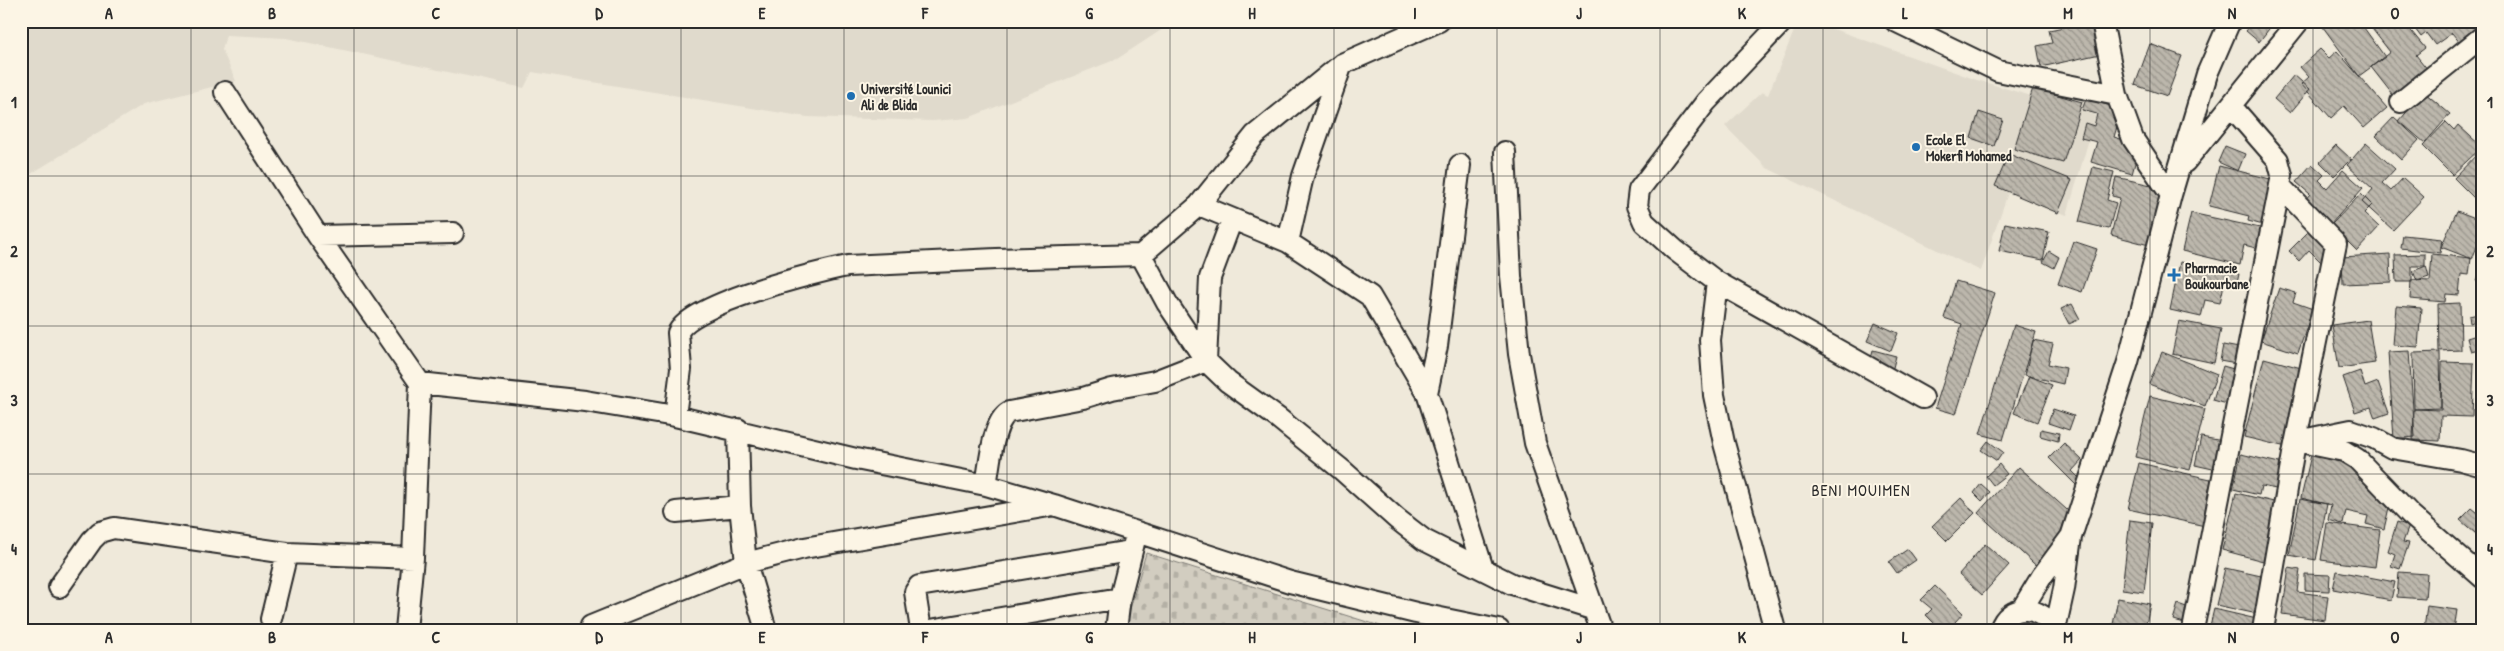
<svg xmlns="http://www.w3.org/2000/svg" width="2504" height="651" font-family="'Patrick Hand',sans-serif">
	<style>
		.built { fill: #e0dacc }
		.cemetery { fill: url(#cemetery-stones); stroke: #7e7c76 }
		.building { fill: url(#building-back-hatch); stroke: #2b2b2b }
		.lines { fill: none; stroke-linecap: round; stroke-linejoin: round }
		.minor-casing { stroke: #2b2b2b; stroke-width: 24 }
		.minor { stroke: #fcf5e5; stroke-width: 20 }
		.grid { fill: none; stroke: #2b2b2b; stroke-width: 1; stroke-opacity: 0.55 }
		.poi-dot { fill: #1f6fb2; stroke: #fcf5e5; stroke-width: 2 }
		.labels { text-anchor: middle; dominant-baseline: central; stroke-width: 4; stroke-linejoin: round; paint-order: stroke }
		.poi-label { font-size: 14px; font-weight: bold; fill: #2b2b2b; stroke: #fcf5e5; text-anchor: start }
		.quarter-label { font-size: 16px; letter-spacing: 1px; fill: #2b2b2b; stroke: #fcf5e5 }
		.neatline { fill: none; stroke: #2b2b2b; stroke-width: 2 }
		.grid-label { font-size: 16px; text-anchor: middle; font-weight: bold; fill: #2b2b2b }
	</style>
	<defs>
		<pattern id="cemetery-stones" width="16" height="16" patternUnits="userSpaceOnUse" patternTransform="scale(1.25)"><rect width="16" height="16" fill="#d2cdc0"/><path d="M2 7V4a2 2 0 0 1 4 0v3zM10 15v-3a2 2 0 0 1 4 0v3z" fill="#b4b0a5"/></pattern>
		<pattern id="building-back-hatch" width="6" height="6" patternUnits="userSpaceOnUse" patternTransform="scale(1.25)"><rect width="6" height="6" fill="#bcb7ac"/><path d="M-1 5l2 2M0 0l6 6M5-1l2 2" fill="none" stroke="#99958c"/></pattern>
	</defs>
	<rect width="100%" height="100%" fill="#efe9da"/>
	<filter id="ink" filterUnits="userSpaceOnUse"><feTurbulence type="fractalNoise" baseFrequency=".02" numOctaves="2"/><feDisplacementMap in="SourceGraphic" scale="10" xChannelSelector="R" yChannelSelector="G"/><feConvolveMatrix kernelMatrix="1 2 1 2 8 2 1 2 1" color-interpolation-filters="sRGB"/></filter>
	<g filter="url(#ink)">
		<path class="built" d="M21,21H1175L1117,59L968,118L933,121L807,117L532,72L524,88L286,38L226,35L222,50L236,81L144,104L21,180Z
			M1798,21H1811L1977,80L2096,115L2067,215L2008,193L1981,271L1767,168L1725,126L1762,92L1768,95Z"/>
		<path class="cemetery" d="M1146,553L1393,630H1124Z"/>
		<path class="building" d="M2093,21L2100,54L2041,67L2037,46L2052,43L2049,30Z
			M2127,21H2161L2159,28Z
			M2254,21H2275L2259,42L2246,31Z
			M2331,21H2359L2385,57L2359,76L2323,27Z
			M2366,21H2403L2425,48L2416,55L2432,75L2396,99L2371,67L2390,52Z
			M2409,21H2471L2478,31L2461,44L2452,33L2435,45L2426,33L2421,37Z
			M2150,44L2182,56L2167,96L2135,85Z
			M2320,49L2329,58L2337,51L2387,108L2364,128L2344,106L2331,118L2301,84L2309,77L2300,67Z
			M2483,63V76L2476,69Z
			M2294,75L2310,89L2290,113L2274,99Z
			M2033,88L2082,102L2063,163L2014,149Z
			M2424,92L2450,114L2425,143L2399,121Z
			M2086,99L2122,109L2114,137L2140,145L2132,174L2091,162L2097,142L2081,138L2085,123L2094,126L2097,114L2082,110Z
			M1979,112L2003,120L1994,146L1971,138Z
			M2394,117L2419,140L2401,160L2376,136Z
			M2446,122L2454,130L2458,125L2482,147L2452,175L2423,146Z
			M2366,143L2395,169L2382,183L2391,191L2403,178L2424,197L2393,230L2362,202L2373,189L2347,165Z
			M2336,145L2351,159L2334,176L2320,162Z
			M2225,146L2245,154L2238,171L2218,162Z
			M2482,149L2483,195L2477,201L2454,178Z
			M2009,154L2072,180L2058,213L1995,186Z
			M2312,164L2324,175L2319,180L2327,188L2343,170L2363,188L2330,225L2303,202L2310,194L2296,182Z
			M2219,166L2278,181L2267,226L2248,221L2249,216L2209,206Z
			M2093,167L2114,172L2107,200L2116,203L2109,229L2079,222Z
			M2116,177L2164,188L2149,245L2111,235L2120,198L2112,196Z
			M2361,194L2372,205L2364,213L2379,227L2357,251L2331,225Z
			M2457,211L2483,221V232L2472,259L2441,247Z
			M2191,213L2269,230L2264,250L2244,245L2240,265L2182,251Z
			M2005,223L2049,232L2043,260L1999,251Z
			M2312,228L2337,252L2324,265L2309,250L2299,261L2289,251Z
			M2403,235L2442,239L2440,253L2401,248Z
			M2073,241L2097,249L2082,292L2058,284Z
			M2049,251L2059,257L2054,268L2043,262Z
			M2390,254L2391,282L2343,284L2342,257Z
			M2425,254V266H2412V282H2396L2395,255Z
			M2432,254L2471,258L2469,275L2461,274L2459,295L2446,294L2445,302L2410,299L2411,280L2430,281Z
			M2180,262L2239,274L2237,283L2225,280L2220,303L2205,300L2201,317L2170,310Z
			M2426,266L2429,277L2417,281L2413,271Z
			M2482,269H2483V284L2476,281Z
			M1956,281L1995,293L1956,414L1935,408L1962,324L1944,318Z
			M2279,288L2296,293L2293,302L2313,309L2298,353L2261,341Z
			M2460,303L2461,350L2439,351L2438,304Z
			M2072,304L2080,319L2069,324L2061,309Z
			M2396,306L2421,308L2418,347L2393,345Z
			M2483,313V349L2471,352L2467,338L2480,334L2476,321L2470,323L2469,316Z
			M2368,320L2375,363L2339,368L2332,325Z
			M2179,321L2221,329L2214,363L2172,354Z
			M1875,323L1898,333L1891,351L1867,341Z
			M2014,325L2036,332L2003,440L1980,434Z
			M2033,340L2053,344L2048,364L2066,368L2063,384L2025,375Z
			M2223,345L2239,348L2236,364L2220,361Z
			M1873,350L1896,356L1890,379L1867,373Z
			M2409,351L2415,437L2394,439L2388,352Z
			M2162,352L2217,374L2205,406L2149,384Z
			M2440,352L2441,408L2414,409L2413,353Z
			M2264,358L2305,369L2295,449L2244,437Z
			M2442,362L2474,363L2472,417L2441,416L2440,441L2413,440L2414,409L2441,410Z
			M2223,366L2237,370L2227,404L2213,400Z
			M2360,371L2365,387L2378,382L2389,413L2375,418L2371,407L2355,412L2343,377Z
			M2029,376L2052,385L2037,422L2014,413Z
			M2150,396L2205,409L2190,470L2135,457Z
			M2053,409L2074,416L2069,430L2048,423Z
			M2041,429L2059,433L2058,441L2040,436Z
			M2201,437L2223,441L2217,470L2195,465Z
			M1988,441L2003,452L1997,461L1981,450Z
			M2064,443L2082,460L2072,471L2084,483L2079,488L2049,458Z
			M2241,454L2292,466L2286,491L2261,486L2259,495L2233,489Z
			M2311,455L2362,467L2359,480L2382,485L2391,499L2384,529L2366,524L2368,516L2346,511L2343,524L2328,520L2331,505L2301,498Z
			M2139,463L2215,480L2205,526L2128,509Z
			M1999,464L2007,474L1993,485L1986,476Z
			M2019,467L2085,526L2043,572L1978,513Z
			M1981,484L1990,492L1982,501L1974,493Z
			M2236,493L2278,503L2263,561L2222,550Z
			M1961,498L1975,513L1947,541L1932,526Z
			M2300,499L2327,504L2316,560L2289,555Z
			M2472,508L2483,517V540L2460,520Z
			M2130,520L2152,523L2144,592L2122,589Z
			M2397,522L2409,526L2403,542L2409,543L2400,569L2391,566L2395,554L2388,551Z
			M2327,523L2380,530L2375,567L2321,560Z
			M1985,544L2009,565L1982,595L1959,574Z
			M1908,549L1916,560L1897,573L1889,562Z
			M2225,568L2270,578L2262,615L2216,605Z
			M2289,568L2300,570L2297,592L2328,596L2325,620L2282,614Z
			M2337,571L2395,582L2391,600L2333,589Z
			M2399,572L2427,574L2425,599L2397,597Z
			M2305,574L2330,575L2329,591L2305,590Z
			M1935,586L1963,613L1948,630H1941L1926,615L1932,609L1921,600Z
			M2118,598L2150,604L2145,630H2112Z
			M2178,604L2192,609L2187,624L2173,620Z
			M2427,606L2457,610L2454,630L2424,629Z
			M2214,609L2261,620L2258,630H2209Z"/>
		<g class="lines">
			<g class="minor-casing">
				<path id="minor" d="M1439,21L1342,64L1255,135L1199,205L1141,255L1167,303L1206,361L1228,382L1278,418L1342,470L1397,519L1424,540L1512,584L1592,609
					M1783,21L1706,102L1639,190L1637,206L1644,222L1675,250L1717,282L1923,398
					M1895,21L1998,71L2117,95
					M2102,21L2117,95L2133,139L2171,195
					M225,92L318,236L420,383L413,558L406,630
					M2401,102L2483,36
					M1505,152L1511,276L1519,354L1535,443L1601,630
					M2185,162L2299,21
					M1199,205L1288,242L1370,296L1427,393L1483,569
					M318,236L453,233
					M1288,242L1303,176L1342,64
					M1717,282L1710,340L1714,395L1724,443L1775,630
					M420,383L585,401L675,416L856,459L986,485L1054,505L1290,582L1416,613L1499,630
					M1427,393L1437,346L1460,165
					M675,416L681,369L678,333C688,304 817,272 848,266L996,259L1141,255
					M738,429L740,506L746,563L766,630
					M2307,439L2351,430L2374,438L2392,448L2461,460L2483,466
					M2296,441L2344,451L2357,459L2411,515L2483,578
					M986,485C990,465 992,422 1009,412L1083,398L1112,389L1155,381L1206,361L1210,278L1232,219
					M676,512L740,506
					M59,587L92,540L100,532L114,528L287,553L413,558
					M2022,609L2042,576L2070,538
					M271,619L287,553
					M591,626L746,563L804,548L1049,506
					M921,630L915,592L919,586L1130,551
					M930,630L1120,598
					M1116,630L1120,598L1135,539
					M2000,630C2008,602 2044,605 2053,630
					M2055,630L2064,589L2071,537L2128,362L2171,195L2207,74L2230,21
					M2193,630L2282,175L2278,160L2231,106
					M2263,630L2293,454L2336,244L2280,186"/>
			</g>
			<use href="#minor" class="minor"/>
		</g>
	</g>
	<path class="grid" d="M191,21V630M354,21V630M517,21V630M681,21V630M844,21V630M1007,21V630M1170,21V630M1334,21V630M1497,21V630M1660,21V630M1823,21V630M1987,21V630M2150,21V630M2313,21V630M21,176H2483M21,326H2483M21,474H2483"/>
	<g class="poi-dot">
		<circle cx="851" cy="96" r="5"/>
		<circle cx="1916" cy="147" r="5"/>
		<path d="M2171.5 267.5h5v5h5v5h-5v5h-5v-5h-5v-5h5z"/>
	</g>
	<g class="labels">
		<g class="poi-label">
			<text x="861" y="88">Université Lounici<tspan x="861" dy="16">Ali de Blida</tspan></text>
			<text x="1926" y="139">Ecole El<tspan x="1926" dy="16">Mokerfi Mohamed</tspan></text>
			<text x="2185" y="267">Pharmacie<tspan x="2185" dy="16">Boukourbane</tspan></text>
		</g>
		<g class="quarter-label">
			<text x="1861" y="490">BENI MOUIMEN</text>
		</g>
	</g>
	<rect width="2504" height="651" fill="none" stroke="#fcf5e5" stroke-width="55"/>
	<rect x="28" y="28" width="2448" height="596" class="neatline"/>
	<g class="grid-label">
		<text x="109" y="19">A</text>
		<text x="272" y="19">B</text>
		<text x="436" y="19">C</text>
		<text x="599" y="19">D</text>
		<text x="762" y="19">E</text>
		<text x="925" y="19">F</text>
		<text x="1089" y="19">G</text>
		<text x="1252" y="19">H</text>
		<text x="1415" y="19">I</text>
		<text x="1579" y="19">J</text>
		<text x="1742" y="19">K</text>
		<text x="1905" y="19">L</text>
		<text x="2068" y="19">M</text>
		<text x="2232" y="19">N</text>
		<text x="2395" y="19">O</text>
		<text x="14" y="108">1</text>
		<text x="2490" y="108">1</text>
		<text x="14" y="257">2</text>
		<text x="2490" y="257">2</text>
		<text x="14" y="406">3</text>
		<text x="2490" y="406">3</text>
		<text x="14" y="555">4</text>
		<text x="2490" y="555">4</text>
		<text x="109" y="643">A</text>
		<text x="272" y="643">B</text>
		<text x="436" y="643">C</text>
		<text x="599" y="643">D</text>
		<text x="762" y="643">E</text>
		<text x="925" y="643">F</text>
		<text x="1089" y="643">G</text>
		<text x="1252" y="643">H</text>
		<text x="1415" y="643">I</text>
		<text x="1579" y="643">J</text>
		<text x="1742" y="643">K</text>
		<text x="1905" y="643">L</text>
		<text x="2068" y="643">M</text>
		<text x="2232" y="643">N</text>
		<text x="2395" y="643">O</text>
	</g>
</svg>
